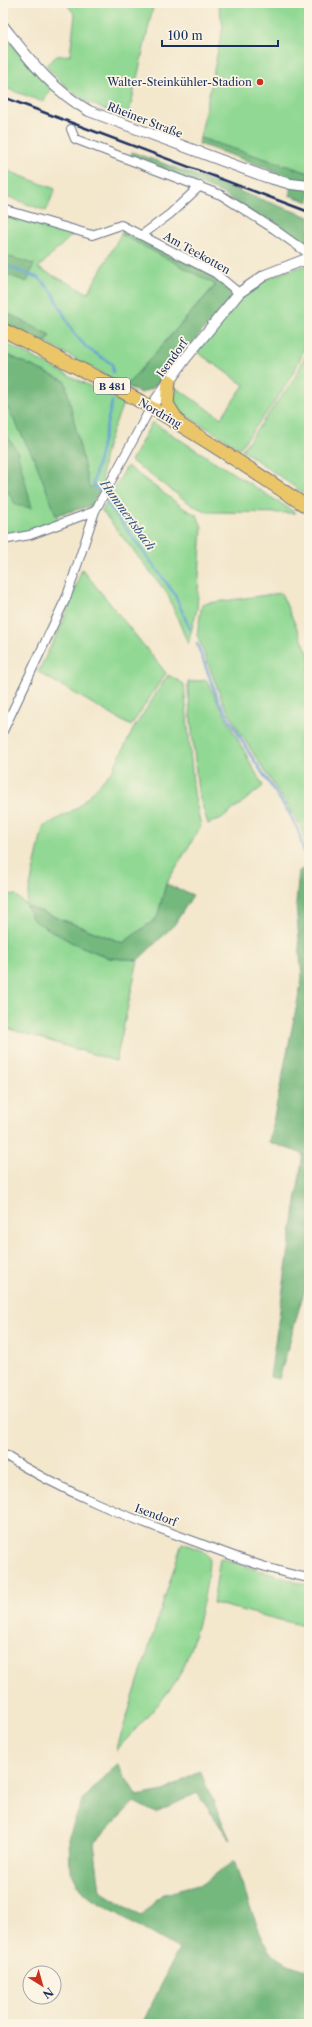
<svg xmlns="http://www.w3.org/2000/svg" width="312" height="2027" font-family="'Libre Caslon Text',serif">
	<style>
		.green { fill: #90d893; stroke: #568478 }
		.forest { fill: #74b87d; stroke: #48746e }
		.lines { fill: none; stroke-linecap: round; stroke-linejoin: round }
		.stream { stroke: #63a1d4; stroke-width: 2.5 }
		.minor-casing { stroke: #676f84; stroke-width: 10 }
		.tertiary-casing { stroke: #676f84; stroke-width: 12 }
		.primary-casing { stroke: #676f84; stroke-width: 15 }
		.minor { stroke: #fff; stroke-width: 8 }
		.tertiary { stroke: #fff; stroke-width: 10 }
		.primary { stroke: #ebc669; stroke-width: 13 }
		.rail { stroke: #1b2f5e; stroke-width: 2.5 }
		.poi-dot { fill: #c8321e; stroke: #fcf5e5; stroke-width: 1.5 }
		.labels { text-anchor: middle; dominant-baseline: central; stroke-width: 3.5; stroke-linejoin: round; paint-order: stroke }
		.shield { fill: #fcf5e5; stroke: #5e6a86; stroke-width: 1 }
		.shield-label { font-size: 10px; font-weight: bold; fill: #1b2f5e }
		.poi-label { font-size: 11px; fill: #1b2f5e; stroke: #fcf5e5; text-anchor: end }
		.street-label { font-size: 11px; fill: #1b2f5e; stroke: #fcf5e5 }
		.water-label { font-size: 12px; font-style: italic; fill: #345787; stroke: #fcf5e5 }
	</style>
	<rect width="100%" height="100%" fill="#fcf5e5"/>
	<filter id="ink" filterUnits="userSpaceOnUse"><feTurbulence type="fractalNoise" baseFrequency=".025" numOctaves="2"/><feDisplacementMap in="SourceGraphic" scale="8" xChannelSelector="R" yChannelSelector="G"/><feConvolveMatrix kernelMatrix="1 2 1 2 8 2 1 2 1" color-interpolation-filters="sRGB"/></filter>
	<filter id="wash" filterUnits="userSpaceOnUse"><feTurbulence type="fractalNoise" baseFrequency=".012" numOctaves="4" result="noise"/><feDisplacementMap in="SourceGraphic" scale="16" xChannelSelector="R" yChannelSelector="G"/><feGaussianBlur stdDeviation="0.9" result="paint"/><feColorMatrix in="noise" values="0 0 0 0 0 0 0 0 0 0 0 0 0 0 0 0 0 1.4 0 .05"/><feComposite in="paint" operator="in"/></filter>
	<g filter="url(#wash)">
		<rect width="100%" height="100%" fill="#f3e7cc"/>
		<path class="green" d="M66,3H154L128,118C90,105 72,97 46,65L57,56L70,55L75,15Z
			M218,3H309V173L200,138L223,26Z
			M3,34L51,90L43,102L3,87Z
			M3,169L55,189L46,211L3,195Z
			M3,212L74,233L38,268L88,293L121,234L216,284L126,386L46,343L50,335L3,311Z
			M309,264C309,285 312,308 309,329C304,371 264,414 240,448L180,412C173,404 170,397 176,388L221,418L244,385L197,352C216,329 233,300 260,283C275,274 292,270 309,264Z
			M3,342L123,403C114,429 99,457 103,485L89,488L65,381L3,353Z
			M308,351L309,429L304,437L309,441V497L242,450L294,379Z
			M3,399L35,460L59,520L31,532L3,538V484L16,505L17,451L3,430Z
			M152,422L296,513L207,512L192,505L131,461Z
			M127,466L185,509L197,515L202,527L197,609L188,644L167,593L102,511Z
			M82,569L166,673L131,726L38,672L62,624Z
			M281,593L309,655V854L301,827L239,731L222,700L197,635L202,604Z
			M168,675L184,684L194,793L201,826L166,884L157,918L123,943L27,906L33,920L71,942L109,958L138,960L116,1061L3,1027V893L16,895L26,905L43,827L77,808L112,771L134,728Z
			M207,680L216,699L263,786L224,817L208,824L198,792L188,690V682Z
			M182,1543L204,1551L209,1558C209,1587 191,1661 174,1684C157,1708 135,1729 116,1751Z
			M220,1558L309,1586V1636L302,1634L304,1626L213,1603Z"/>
		<path class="forest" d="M200,138L309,173V202L289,195L293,181L259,165L199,144Z
			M132,152L309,217V250L222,193L130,157Z
			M123,230L213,276L235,294L153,388L141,393L126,386L216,285L121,234Z
			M3,255L34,264L27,282L3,273Z
			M3,311L50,335L46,343L3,323Z
			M3,353L65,381L89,487L103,485L91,506L56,515L35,460L3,399Z
			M3,430L17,451L32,508L16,505L3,484Z
			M309,865V1274L279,1379L270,1377L303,1154L269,1142L302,979L296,904L299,871Z
			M166,884L193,895L174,925L138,960L109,958L71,942L33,920L26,906L123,943L157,918Z
			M117,1764L137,1796L164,1791L200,1771L230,1840L197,1793L156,1813L134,1802L94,1843L100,1891L141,1916L161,1895L202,1884L234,1861C242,1882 259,1940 273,1954C281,1963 298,1968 309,1970V2024H142L179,1949L88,1897L78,1885L70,1869L69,1836L82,1801Z"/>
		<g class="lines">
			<path class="stream" d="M3,265L39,278L52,292L73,332L87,348L112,364L113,372
				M112,402L93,484L174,593L190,629
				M197,644L218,699L248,751L289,813L298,830L309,872"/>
		</g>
	</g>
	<g filter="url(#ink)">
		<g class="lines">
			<g class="minor-casing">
				<path id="minor" d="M71,129L75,139L221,195L274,229L309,254
					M3,209L92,235L121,225L215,273L239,293
					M142,235L170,214L200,186
					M3,540L30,535L95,511
					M3,731L67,596L95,511L151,407
					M3,1454C62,1492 130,1518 196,1542C233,1556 271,1571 309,1578"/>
			</g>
			<g class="tertiary-casing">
				<path id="tertiary" d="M3,26C30,60 51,89 89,111L266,177L291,184L309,186
					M151,407L185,359L239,293L265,275L309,258"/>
			</g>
			<g class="primary-casing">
				<path id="primary" d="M3,330C63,360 124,390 182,426C225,452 267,480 309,508
					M169,381L167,404L178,421"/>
			</g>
			<use href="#minor" class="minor"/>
			<use href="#tertiary" class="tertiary"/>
			<use href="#primary" class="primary"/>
			<path class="rail" d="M3,97L309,212"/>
		</g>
	</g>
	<circle class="poi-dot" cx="260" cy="82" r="4"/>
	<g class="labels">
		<rect class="shield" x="94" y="378" width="36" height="16" rx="3"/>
		<g class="shield-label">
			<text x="112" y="386">B 481</text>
		</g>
		<g class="poi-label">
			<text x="252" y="82">Walter-Steinkühler-Stadion</text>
		</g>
		<g class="street-label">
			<text transform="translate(145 120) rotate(21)">Rheiner Straße</text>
			<text transform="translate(197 253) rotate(29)">Am Teekotten</text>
			<text transform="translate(172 358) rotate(-54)">Isendorf</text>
			<text transform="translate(160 413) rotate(30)">Nordring</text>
			<text transform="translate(156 1515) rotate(20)">Isendorf</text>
		</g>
		<g class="water-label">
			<text transform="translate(128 515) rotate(54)">Hummertsbach</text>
		</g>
	</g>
	<rect width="312" height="2027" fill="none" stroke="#fcf5e5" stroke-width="16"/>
	<g transform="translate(42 1985) rotate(143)"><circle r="19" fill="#fcf5e5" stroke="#a2a6af"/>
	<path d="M0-3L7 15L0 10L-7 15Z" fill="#c8321e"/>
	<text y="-6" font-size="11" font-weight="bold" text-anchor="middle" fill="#1b2f5e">N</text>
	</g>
	<path d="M162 40v6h116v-6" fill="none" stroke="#1b2f5e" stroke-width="2"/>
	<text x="168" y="40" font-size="12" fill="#1b2f5e" stroke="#fcf5e5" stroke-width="3" paint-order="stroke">100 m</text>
</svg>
